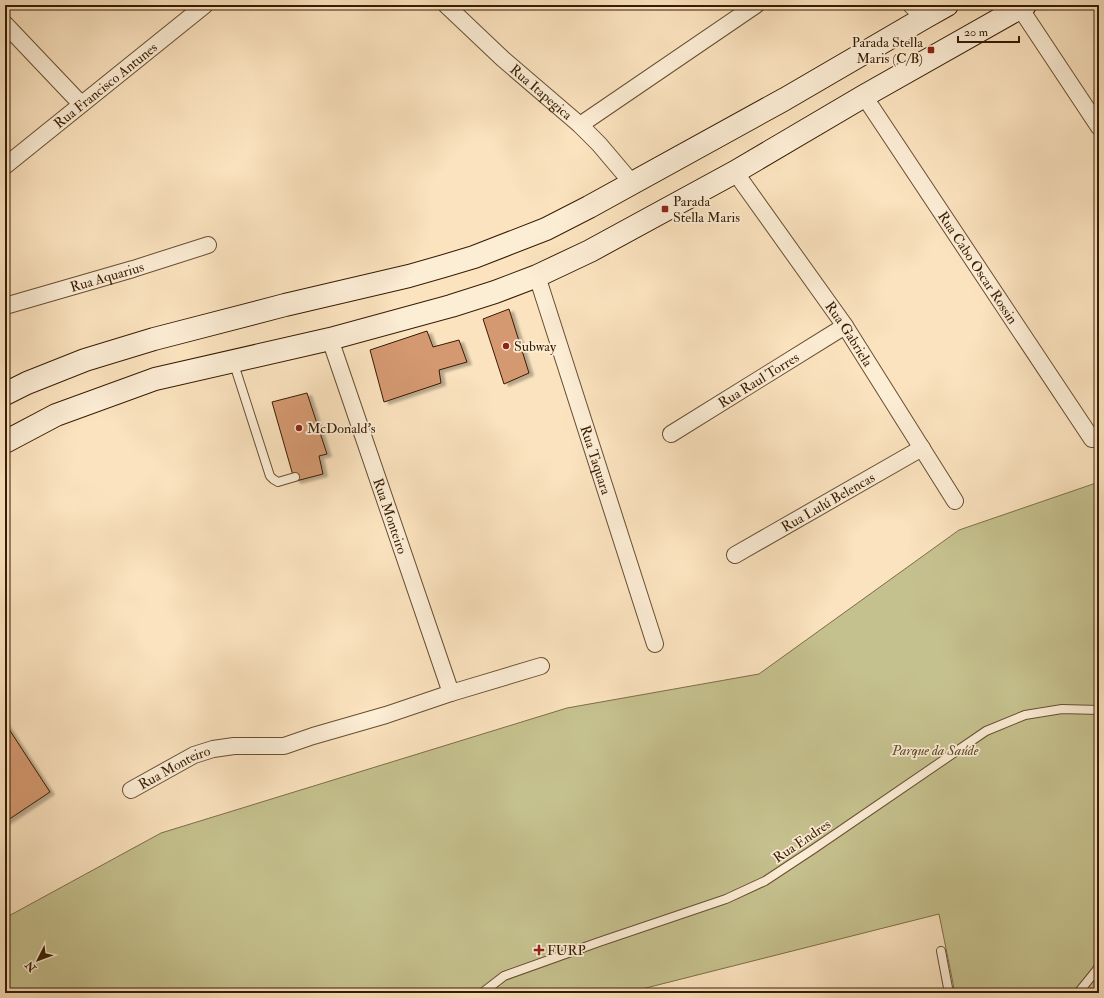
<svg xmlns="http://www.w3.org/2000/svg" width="1104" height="998" font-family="'IM FELL Double Pica',serif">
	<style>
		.green { fill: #c5c18e; stroke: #7e6e48 }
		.building { fill: #d59971; stroke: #371c02; filter: url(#shadow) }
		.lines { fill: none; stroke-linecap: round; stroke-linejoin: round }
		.lane-casing { stroke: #684e31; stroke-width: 10 }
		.street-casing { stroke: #684e31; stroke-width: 18 }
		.secondary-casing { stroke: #371c02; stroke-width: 24 }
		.lane { stroke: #fcedd5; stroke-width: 8 }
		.street { stroke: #fcedd5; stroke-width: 16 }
		.secondary { stroke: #fcedd5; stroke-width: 22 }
		.poi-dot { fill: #8f2418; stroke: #fcedd5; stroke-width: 1.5 }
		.labels { text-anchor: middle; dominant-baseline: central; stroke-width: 3.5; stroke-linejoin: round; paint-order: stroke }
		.poi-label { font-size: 14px; fill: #371c02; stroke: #fcedd5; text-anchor: start }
		.street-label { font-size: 14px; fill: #371c02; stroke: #fcedd5 }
		.park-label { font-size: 14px; font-style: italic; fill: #624e2c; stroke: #fcedd5 }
	</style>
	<defs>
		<filter id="shadow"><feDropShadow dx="4.5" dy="2.5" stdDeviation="1" flood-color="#0004"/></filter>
	</defs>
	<rect width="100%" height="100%" fill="#fbe3bf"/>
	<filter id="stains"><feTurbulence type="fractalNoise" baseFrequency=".005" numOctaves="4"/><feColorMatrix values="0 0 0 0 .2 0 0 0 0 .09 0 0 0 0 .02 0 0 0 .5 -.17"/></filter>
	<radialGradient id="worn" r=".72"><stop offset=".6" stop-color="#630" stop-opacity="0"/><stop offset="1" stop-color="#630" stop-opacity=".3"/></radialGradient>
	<path class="green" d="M1099,482V993H955L939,914L626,993H5V918L161,833L567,708L759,674L959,530Z"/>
	<path class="building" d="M509,309L529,373L504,384L483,319Z
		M427,331L433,347L459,340L467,362L439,370L441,383L384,402L370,350Z
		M307,393L327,454L319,456L323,474L296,481L292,472L272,402Z
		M5,723L50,792L5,822Z"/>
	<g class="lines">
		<g class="lane-casing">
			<path id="lane" d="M233,361L270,476L273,479L278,482L295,477
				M941,951L949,993
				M482,993L504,976L599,942L726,899L765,881L812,850L986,731L1025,715L1062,709L1099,710
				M1078,993L1099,967"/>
		</g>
		<g class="street-casing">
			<g id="street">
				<path id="s1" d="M446,5L503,59L580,125L599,144L632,183"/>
				<path d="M911,5L924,18"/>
				<path d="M1020,8L1099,127"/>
				<path d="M5,24L81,104"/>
				<path id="s2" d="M864,96L1092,439"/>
				<path d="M580,125L756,5"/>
				<path id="s3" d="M5,166L205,5"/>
				<path id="s4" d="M735,172L845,326L955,501"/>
				<path id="s5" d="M537,276L655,644"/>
				<path id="s6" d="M5,306L133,269L208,245"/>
				<path id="s7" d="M330,339L451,693"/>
				<path id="s8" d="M671,434L845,326"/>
				<path id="s9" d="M735,555L922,448"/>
				<path id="s10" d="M131,790L194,755L213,749L234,746H284L313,736L386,715L451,693L541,666"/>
			</g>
		</g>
		<g class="secondary-casing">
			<path id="secondary" d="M5,394L27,383L85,360L154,339L285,305L409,276L444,266L474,257L546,229L589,207L785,99L924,18L947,5
				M5,442L56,415L155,379L330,339L451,306L495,292L537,276L590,251L735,172L864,96L1025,5"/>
		</g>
		<use href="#lane" class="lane"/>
		<use href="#street" class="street"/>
		<use href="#secondary" class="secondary"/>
	</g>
	<g class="poi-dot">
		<rect x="927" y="46" width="8" height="8" rx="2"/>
		<rect x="661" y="205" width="8" height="8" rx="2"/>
		<circle cx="506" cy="346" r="4"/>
		<circle cx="299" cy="428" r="4"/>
		<path d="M537 944h4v4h4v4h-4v4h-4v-4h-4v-4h4z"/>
	</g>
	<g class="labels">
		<g class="poi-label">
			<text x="923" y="42" text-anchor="end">Parada Stella<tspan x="923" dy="16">Maris (C/B)</tspan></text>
			<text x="673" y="201">Parada<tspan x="673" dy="16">Stella Maris</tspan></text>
			<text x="514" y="346">Subway</text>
			<text x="307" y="428">McDonald's</text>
			<text x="547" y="950">FURP</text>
		</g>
		<g class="street-label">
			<text stroke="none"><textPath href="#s3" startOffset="129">Rua Francisco Antunes</textPath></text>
			<text stroke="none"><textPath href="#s1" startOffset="129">Rua Itapegica</textPath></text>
			<text stroke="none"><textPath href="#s2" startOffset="206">Rua Cabo Oscar Rossin</textPath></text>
			<text stroke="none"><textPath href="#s6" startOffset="106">Rua Aquarius</textPath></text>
			<text stroke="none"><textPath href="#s4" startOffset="198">Rua Gabriela</textPath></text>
			<text stroke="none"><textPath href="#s8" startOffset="103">Rua Raul Torres</textPath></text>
			<text stroke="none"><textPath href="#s5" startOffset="193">Rua Taquara</textPath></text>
			<text stroke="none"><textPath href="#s9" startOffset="107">Rua Lulú Belencas</textPath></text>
			<text stroke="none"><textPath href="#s7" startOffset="187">Rua Monteiro</textPath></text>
			<text stroke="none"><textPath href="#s10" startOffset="49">Rua Monteiro</textPath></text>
			<text transform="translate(802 841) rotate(-34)">Rua Endres</text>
		</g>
		<g class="park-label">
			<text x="935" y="750">Parque da Saúde</text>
		</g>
	</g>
	<rect width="1104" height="998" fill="none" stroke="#fbe3bf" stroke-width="20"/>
	<rect x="6" y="6" width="1092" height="986" fill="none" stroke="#371c02" stroke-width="2"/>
	<rect x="10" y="10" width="1084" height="978" fill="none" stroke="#371c02"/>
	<g transform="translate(38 960) rotate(228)" stroke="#fcedd5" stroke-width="3" paint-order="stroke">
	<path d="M0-3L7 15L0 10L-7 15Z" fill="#371c02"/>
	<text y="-6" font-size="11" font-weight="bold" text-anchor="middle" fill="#371c02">N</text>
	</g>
	<path d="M958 36v6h61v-6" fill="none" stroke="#371c02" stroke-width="2"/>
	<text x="964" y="36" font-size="12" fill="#371c02" stroke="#fcedd5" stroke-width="3" paint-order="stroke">20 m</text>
	<rect width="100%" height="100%" filter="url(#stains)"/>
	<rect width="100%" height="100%" fill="url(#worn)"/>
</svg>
